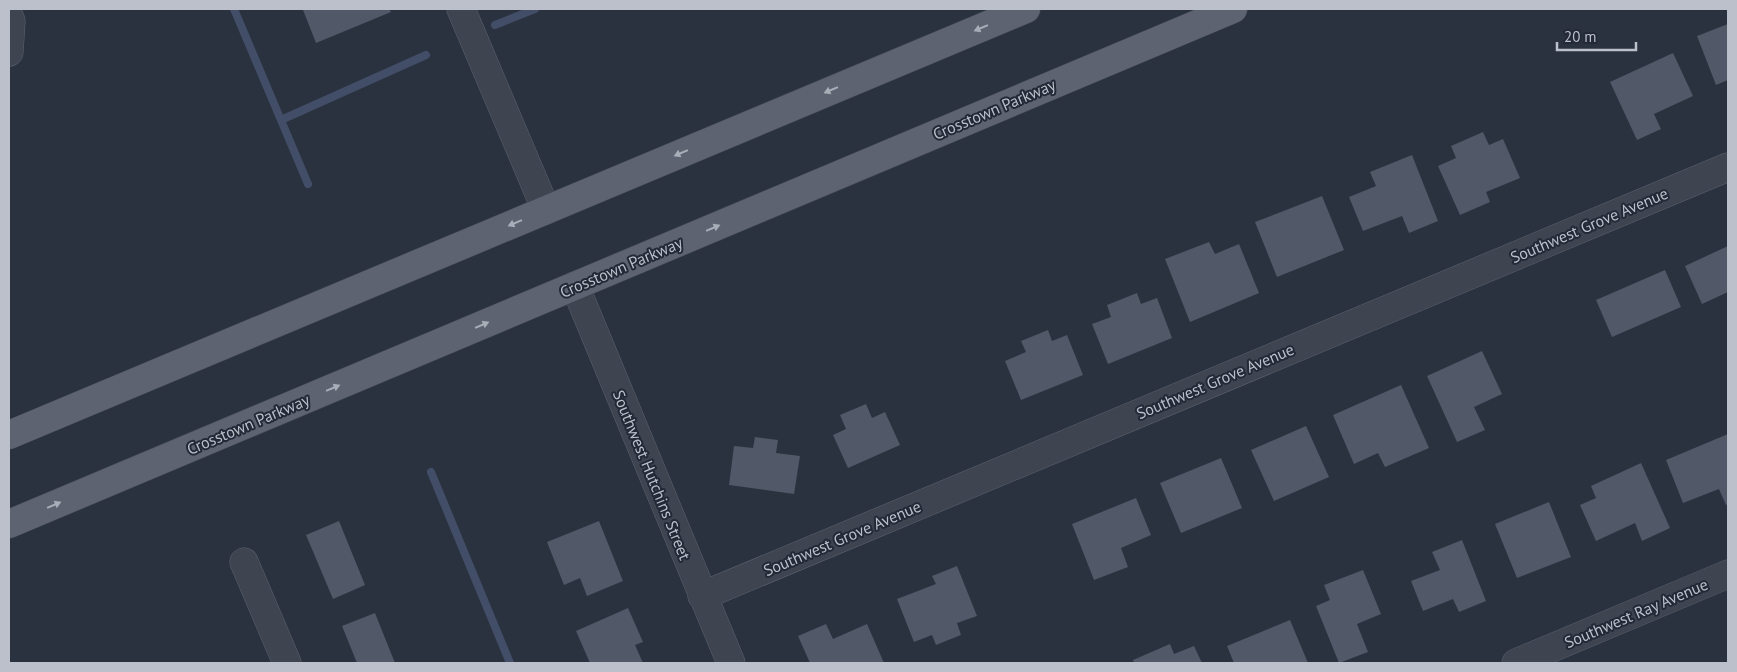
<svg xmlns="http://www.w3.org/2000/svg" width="1737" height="672" font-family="'PT Sans',sans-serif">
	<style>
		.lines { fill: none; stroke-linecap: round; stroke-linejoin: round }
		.stream { stroke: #424e67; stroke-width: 8 }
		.building { fill: #515868 }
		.minor-casing { stroke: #5c626e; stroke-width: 29 }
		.major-casing { stroke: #484d5a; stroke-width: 29 }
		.minor { stroke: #3e4450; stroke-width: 28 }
		.major { stroke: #5d6370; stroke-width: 28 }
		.oneway { fill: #a8adb8 }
		.labels { text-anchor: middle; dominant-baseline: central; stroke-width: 4; stroke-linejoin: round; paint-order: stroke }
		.street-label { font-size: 16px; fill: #bbc0ca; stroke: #232936 }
	</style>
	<rect width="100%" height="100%" fill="#2a3240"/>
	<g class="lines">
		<path class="stream" d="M234,9L308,184
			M495,25L535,9
			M281,120L426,55
			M431,472L510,663"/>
	</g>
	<path class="building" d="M306,9H389L391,12L316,43L303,10Z
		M1728,24V80L1716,85L1697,36Z
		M1673,53L1693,96L1654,114L1661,129L1637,140L1610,82Z
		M1483,132L1489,145L1503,139L1520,178L1486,192L1490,202L1460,215L1438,166L1456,158L1451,146Z
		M1412,155L1438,221L1409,233L1402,216L1363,231L1349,197L1376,186L1370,172Z
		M1322,196L1344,250L1277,277L1255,222Z
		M1209,242L1215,254L1239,244L1259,293L1190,322L1165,259Z
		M1728,246V292L1702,304L1685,266Z
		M1665,270L1681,307L1612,337L1596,300Z
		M1137,293L1141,304L1157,298L1172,338L1108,364L1092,324L1111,317L1107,305Z
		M1048,330L1052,341L1067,335L1083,375L1021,400L1005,361L1026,352L1021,341Z
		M1482,351L1502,394L1474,407L1485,430L1457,442L1427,376Z
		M1401,385L1429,448L1385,467L1378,453L1354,464L1333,415Z
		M866,404L872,418L885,412L900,445L848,468L833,435L846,429L840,415Z
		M1306,426L1329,477L1274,501L1251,450Z
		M1728,434V504L1726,505L1719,489L1683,503L1666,460Z
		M755,437L778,440L776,453L800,456L794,494L729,485L734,446L753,448Z
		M1221,458L1242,508L1181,533L1160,483Z
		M1641,463L1670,528L1642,541L1635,523L1596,541L1580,505L1596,498L1591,486Z
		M1136,498L1151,535L1121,548L1128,567L1094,580L1072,524Z
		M1549,502L1571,557L1517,578L1495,524Z
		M339,521L365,585L333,599L306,535Z
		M599,521L623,581L587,596L580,578L564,585L547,542Z
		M1462,540L1486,601L1459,612L1453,599L1423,611L1411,581L1440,570L1432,552Z
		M957,566L977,616L957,623L961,635L936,645L932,635L914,642L897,599L936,584L932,576Z
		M1363,570L1381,614L1357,624L1368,652L1339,663L1316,606L1330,600L1324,585Z
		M628,608L643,642L635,645L643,663H590L576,631Z
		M375,613L395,663H357L342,626Z
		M1290,620L1308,663H1234L1227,646Z
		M826,624L833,639L867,624L884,663H810L798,636Z
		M1170,644L1174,654L1194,646L1202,663H1134L1133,660Z"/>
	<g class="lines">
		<g class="minor-casing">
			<path id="minor" d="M461,9L546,210
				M9,16L11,21L9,52
				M575,286L731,663
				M244,562L287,663
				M702,596L1728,167
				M1516,663L1728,574"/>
		</g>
		<g class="major-casing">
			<path id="major" d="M9,435L1026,9
				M9,524L1233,9"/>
		</g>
		<use href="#minor" class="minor"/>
		<use href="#major" class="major"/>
	</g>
	<defs><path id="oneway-solid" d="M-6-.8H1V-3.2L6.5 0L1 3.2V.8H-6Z" transform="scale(1.25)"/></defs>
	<g class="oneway">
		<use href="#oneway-solid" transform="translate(981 28) rotate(157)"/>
		<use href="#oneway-solid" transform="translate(831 90) rotate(157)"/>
		<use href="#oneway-solid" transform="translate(681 153) rotate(157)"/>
		<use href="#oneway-solid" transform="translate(515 223) rotate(157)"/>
		<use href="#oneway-solid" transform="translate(713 228) rotate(-23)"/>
		<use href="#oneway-solid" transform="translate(482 325) rotate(-23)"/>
		<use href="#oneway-solid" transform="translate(333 388) rotate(-23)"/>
		<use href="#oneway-solid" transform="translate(54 505) rotate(-23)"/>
	</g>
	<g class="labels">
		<g class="street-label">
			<text transform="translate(994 109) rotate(-23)">Crosstown Parkway</text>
			<text transform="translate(1589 225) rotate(-23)">Southwest Grove Avenue</text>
			<text transform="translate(621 267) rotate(-23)">Crosstown Parkway</text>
			<text transform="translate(1215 381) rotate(-23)">Southwest Grove Avenue</text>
			<text transform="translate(248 424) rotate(-23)">Crosstown Parkway</text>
			<text transform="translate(652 475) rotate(68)">Southwest Hutchins Street</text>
			<text transform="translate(842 538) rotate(-23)">Southwest Grove Avenue</text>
			<text transform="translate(1636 613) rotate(-23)">Southwest Ray Avenue</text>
		</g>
	</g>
	<rect width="1737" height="672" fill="none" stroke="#bbc0ca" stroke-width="20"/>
	<path d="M1557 42v8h79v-8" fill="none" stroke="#bbc0ca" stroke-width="2.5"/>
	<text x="1564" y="42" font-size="15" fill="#bbc0ca" stroke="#232936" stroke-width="4" paint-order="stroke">20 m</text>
</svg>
